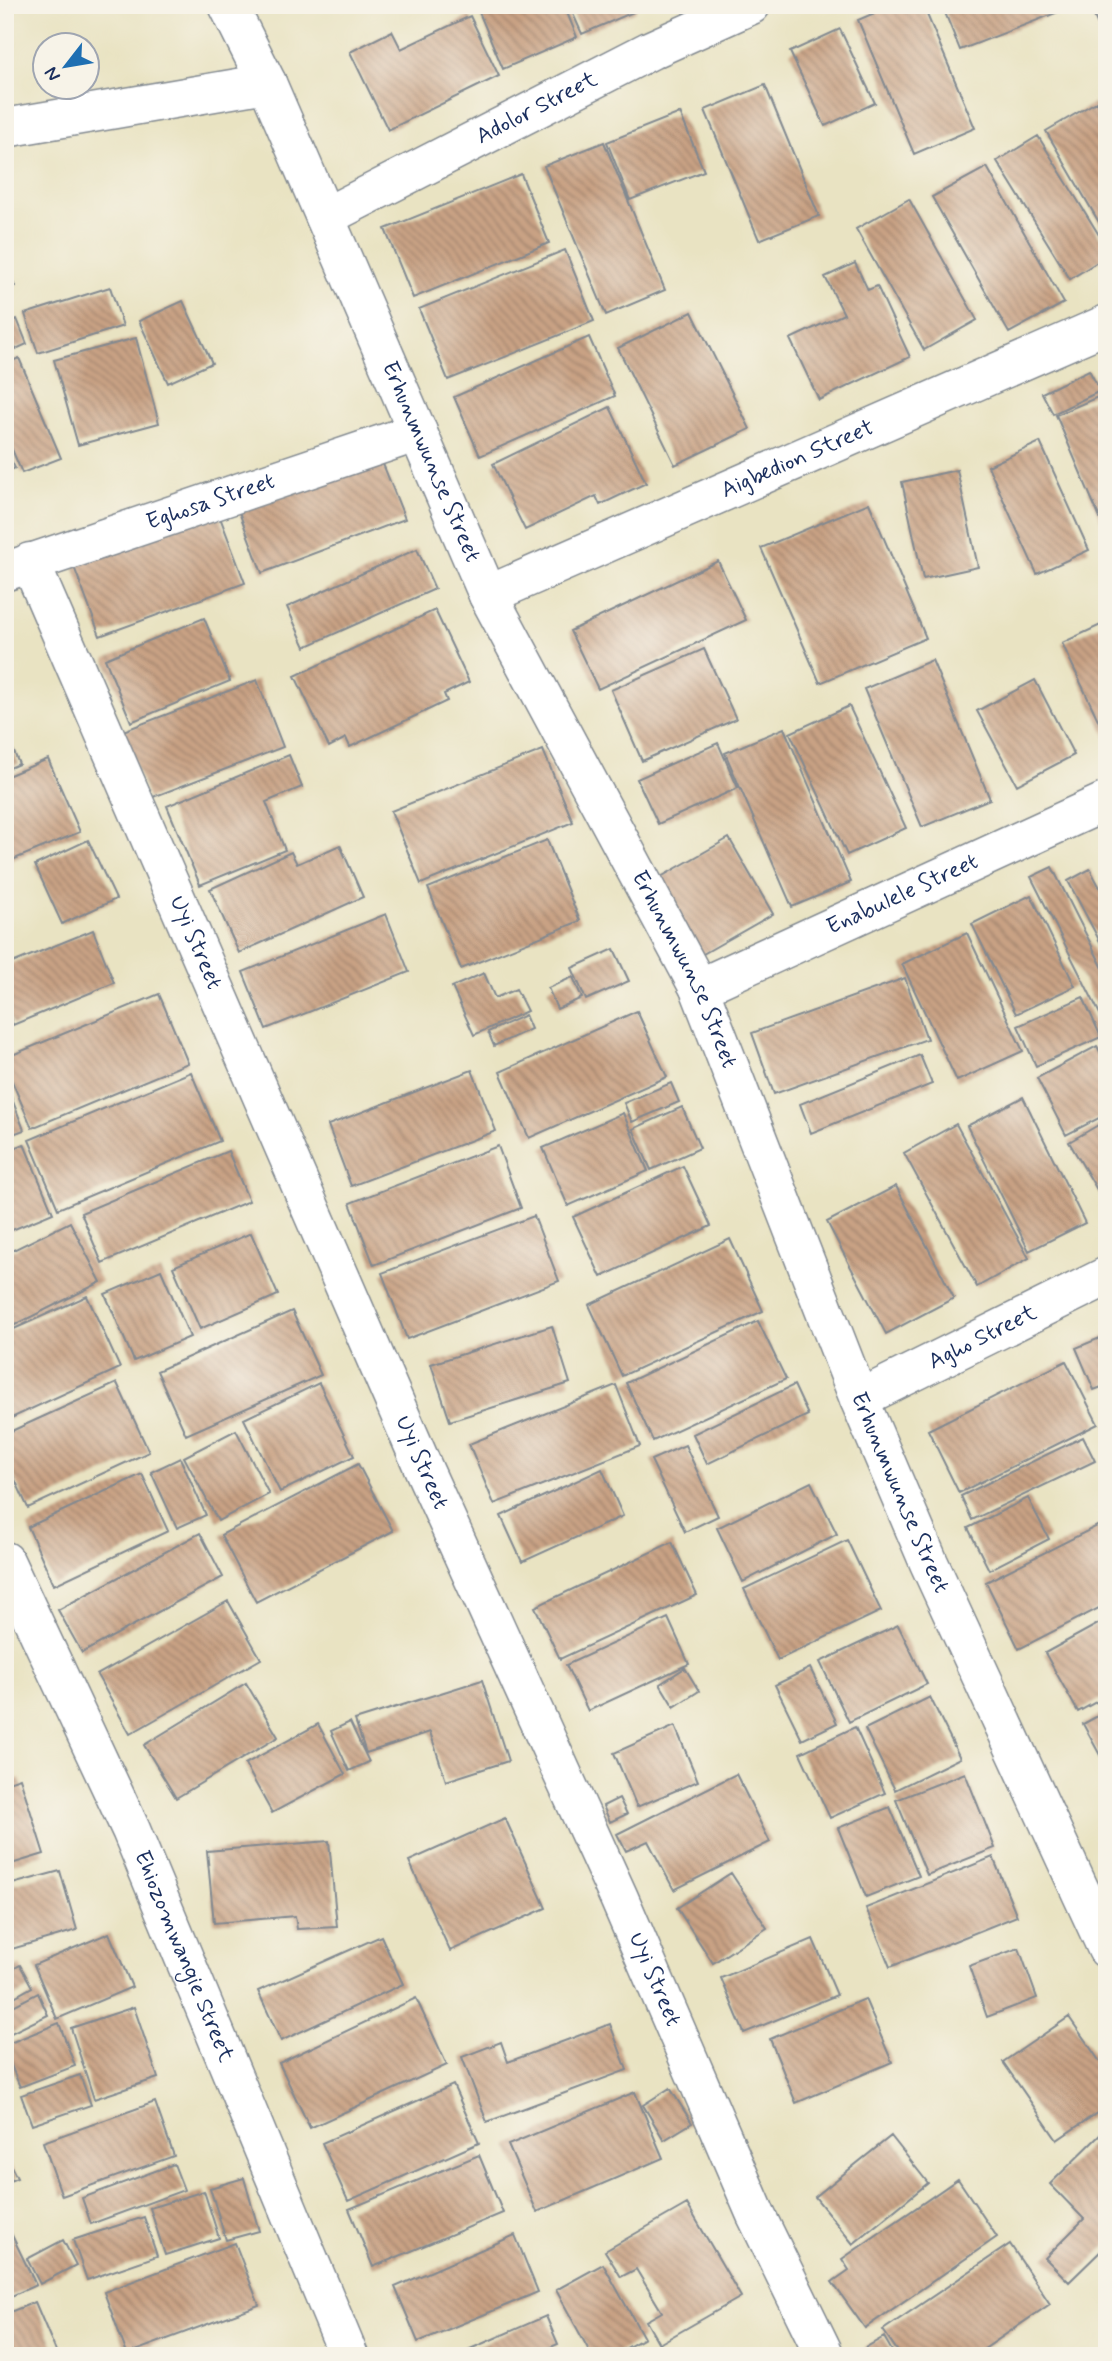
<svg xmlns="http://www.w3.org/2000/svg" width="1112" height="2361" font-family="Mynerve,sans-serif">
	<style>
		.building { fill: url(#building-back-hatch) }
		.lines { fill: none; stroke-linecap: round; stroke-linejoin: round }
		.minor-casing { stroke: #828990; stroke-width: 41 }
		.minor { stroke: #fff; stroke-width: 38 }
		.labels { text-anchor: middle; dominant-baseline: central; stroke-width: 7; stroke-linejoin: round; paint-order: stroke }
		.street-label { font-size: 23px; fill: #1b2f5e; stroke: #f7f3e8 }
	</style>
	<defs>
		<pattern id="building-back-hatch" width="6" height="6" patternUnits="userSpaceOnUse" patternTransform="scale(1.75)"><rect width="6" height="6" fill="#c9a284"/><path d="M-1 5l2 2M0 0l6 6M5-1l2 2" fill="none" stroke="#a2846f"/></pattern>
	</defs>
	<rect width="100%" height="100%" fill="#f7f3e8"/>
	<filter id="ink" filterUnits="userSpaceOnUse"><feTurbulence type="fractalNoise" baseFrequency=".0143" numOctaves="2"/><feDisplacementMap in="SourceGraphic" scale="14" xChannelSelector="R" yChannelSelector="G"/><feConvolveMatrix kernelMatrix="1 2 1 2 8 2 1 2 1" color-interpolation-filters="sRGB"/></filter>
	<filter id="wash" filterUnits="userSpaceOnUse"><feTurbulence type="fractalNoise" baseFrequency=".00686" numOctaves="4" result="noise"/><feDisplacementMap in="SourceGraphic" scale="28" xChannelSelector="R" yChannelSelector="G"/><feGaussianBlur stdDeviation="1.57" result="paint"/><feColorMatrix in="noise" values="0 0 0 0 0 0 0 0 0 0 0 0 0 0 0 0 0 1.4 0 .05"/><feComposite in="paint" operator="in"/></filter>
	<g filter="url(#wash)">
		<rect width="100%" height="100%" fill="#e9e3c2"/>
		<g id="blocks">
			<path class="building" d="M476,5H514L517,11L531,5H564L577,37L503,69Z
				M569,5H634L636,11L582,34Z
				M893,5H923L975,128L914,154L858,20Z
				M942,5H1059L1061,11L960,50Z
				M1089,5H1107V45Z
				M470,16L499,76L388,130L350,52L392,31L401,49Z
				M840,29L875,103L825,126L790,52Z
				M765,85L819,216L759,240L705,110Z
				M1096,102L1107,120V236L1046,131Z
				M680,113L704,171L630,200L607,142Z
				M1038,136L1107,248V256L1070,279L997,161Z
				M604,142L665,290L606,315L544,166Z
				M987,167L1064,303L1009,333L932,197Z
				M521,174L549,243L413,298L385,229Z
				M909,199L977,320L924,350L856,229Z
				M565,250L594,321L448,380L419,309Z
				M855,263L868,290L877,286L910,357L819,400L790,339L844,314L825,277Z
				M5,267L15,286L5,291Z
				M110,287L123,326L38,353L25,314Z
				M183,301L212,363L168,383L139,321Z
				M692,312L750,429L675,465L618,348Z
				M17,319L27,344L5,354V324Z
				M589,337L615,396L480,456L454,397Z
				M136,338L159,423L78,445L54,360Z
				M19,358L61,458L22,473L5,433V364Z
				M1089,370L1100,391L1053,414L1042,393Z
				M1107,393V535L1056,415Z
				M610,407L646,483L600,505L596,496L525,530L493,464Z
				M1040,442L1089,550L1037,574L988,466Z
				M5,448L15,468L5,473Z
				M381,459L405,519L262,573L239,512Z
				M957,470L978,567L923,579L902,482Z
				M869,503L926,638L820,683L761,548Z
				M218,512L245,583L100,636L73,564Z
				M417,549L435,589L305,647L287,607Z
				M718,561L746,620L598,689L570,631Z
				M435,610L469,682L444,694L447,701L350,747L346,738L329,747L295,676Z
				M204,618L230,681L131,722L105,659Z
				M1107,622V739L1062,643Z
				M704,649L736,719L642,761L611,690Z
				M932,660L990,799L922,827L864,689Z
				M257,680L283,747L148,799L123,731Z
				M1035,680L1074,755L1017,785L977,711Z
				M849,706L906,828L847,855L790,733Z
				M784,728L851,882L792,907L725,753Z
				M5,730L19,764L5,770Z
				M718,743L738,788L658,824L637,779Z
				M543,750L573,822L421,884L391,811Z
				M289,755L302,787L266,802L285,850L200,885L167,806Z
				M48,759L80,832L5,863V777Z
				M729,838L773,914L696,958L652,882Z
				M88,840L116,899L62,924L35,865Z
				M547,840L580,921L461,969L428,888Z
				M340,845L363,897L239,953L210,889L291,852L297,864Z
				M1052,867L1107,976V1028L1031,877Z
				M1090,869L1107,901V955L1068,881Z
				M1031,895L1075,986L1016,1014L972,924Z
				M386,914L409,972L266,1029L243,972Z
				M93,930L114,983L13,1025L5,1005V966Z
				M967,933L1023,1051L957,1081L902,964Z
				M614,949L629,981L586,1000L572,968Z
				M484,973L495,998L516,989L527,1011L474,1035L452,987Z
				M573,977L582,998L557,1009L548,988Z
				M905,978L927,1039L774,1094L752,1033Z
				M159,994L188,1063L32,1128L5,1065V1058Z
				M1083,997L1101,1037L1036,1066L1018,1026Z
				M637,1011L667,1077L529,1138L500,1072Z
				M525,1015L531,1029L494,1046L488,1032Z
				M1097,1046L1107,1065V1114L1066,1135L1037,1078Z
				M920,1055L932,1084L811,1133L800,1104Z
				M472,1070L496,1131L351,1186L328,1125Z
				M191,1072L220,1141L58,1209L29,1140Z
				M5,1081L24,1130L5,1137Z
				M671,1083L679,1102L632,1122L624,1103Z
				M1023,1097L1085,1223L1029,1251L967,1126Z
				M682,1107L700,1148L651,1170L633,1129Z
				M623,1113L648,1171L568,1206L543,1148Z
				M1107,1120V1195L1102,1198L1069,1142Z
				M956,1124L1029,1258L977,1287L904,1153Z
				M24,1144L53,1213L5,1233V1152Z
				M498,1146L521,1208L374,1265L350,1203Z
				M228,1151L249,1201L102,1263L81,1213Z
				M683,1166L711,1226L601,1277L573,1217Z
				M896,1186L954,1298L886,1334L827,1222Z
				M534,1216L559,1281L407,1339L382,1273Z
				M70,1222L101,1282L5,1330V1254Z
				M251,1233L278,1295L200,1329L173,1267Z
				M730,1239L763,1311L622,1376L589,1305Z
				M161,1270L190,1337L134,1361L105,1294Z
				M87,1296L120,1368L5,1421V1333Z
				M292,1311L321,1375L186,1435L157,1371Z
				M758,1321L786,1379L653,1441L626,1383Z
				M552,1326L570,1383L450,1421L431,1364Z
				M1107,1335V1385L1094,1390L1076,1348Z
				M1066,1361L1098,1424L959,1493L928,1430Z
				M117,1383L149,1452L28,1508L5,1458V1434Z
				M319,1383L354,1456L280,1492L244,1419Z
				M616,1385L640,1446L494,1504L469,1444Z
				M794,1385L808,1415L707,1464L693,1434Z
				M236,1430L269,1494L218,1521L184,1457Z
				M1083,1437L1095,1461L972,1520L961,1496Z
				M685,1445L718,1516L685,1532L651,1460Z
				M180,1458L206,1515L177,1528L151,1472Z
				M358,1464L393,1531L256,1602L221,1535Z
				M602,1469L623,1516L522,1562L501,1516Z
				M142,1474L168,1531L54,1585L28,1527Z
				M811,1482L837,1534L743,1582L717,1528Z
				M1028,1498L1049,1539L989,1570L968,1528Z
				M1107,1521V1604L1019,1649L986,1582Z
				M200,1533L223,1577L82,1653L58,1610Z
				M847,1540L881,1611L778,1660L744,1589Z
				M672,1542L697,1595L560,1659L535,1607Z
				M228,1601L261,1659L130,1734L97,1675Z
				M668,1618L689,1664L588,1711L566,1665Z
				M1107,1619V1696L1078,1712L1045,1653Z
				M898,1625L927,1684L849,1722L820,1662Z
				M685,1668L699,1691L674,1707L660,1684Z
				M810,1668L837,1723L802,1740L775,1685Z
				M482,1680L508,1761L446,1781L430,1732L366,1753L355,1720Z
				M246,1683L278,1737L176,1798L144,1745Z
				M930,1697L960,1758L895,1790L865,1729Z
				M1107,1711V1768L1083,1724Z
				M350,1722L369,1762L349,1771L331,1731Z
				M318,1724L345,1774L272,1813L245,1764Z
				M675,1726L698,1781L637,1807L614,1753Z
				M855,1727L885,1793L830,1818L800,1753Z
				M965,1773L995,1848L927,1875L896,1800Z
				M736,1774L770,1842L674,1890L648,1841L626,1851L617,1834Z
				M20,1778L44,1854L5,1866V1783Z
				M619,1798L627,1814L610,1822L603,1806Z
				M890,1807L919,1876L866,1897L838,1828Z
				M505,1818L546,1908L450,1951L409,1861Z
				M329,1841L337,1927L297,1929L295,1916L214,1923L207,1851Z
				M993,1857L1017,1916L890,1967L866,1908Z
				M60,1871L77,1930L5,1951V1886Z
				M731,1873L767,1928L713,1963L677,1908Z
				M109,1933L132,1987L57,2019L34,1965Z
				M381,1936L403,1984L281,2041L258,1991Z
				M813,1939L837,1995L744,2033L721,1978Z
				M1019,1948L1037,1998L987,2017L969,1966Z
				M20,1965L32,1987L5,2002V1973Z
				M38,1993L48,2015L5,2036V2010Z
				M416,1998L447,2065L310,2128L279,2063Z
				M865,1999L892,2062L796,2103L770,2039Z
				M134,2007L158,2078L94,2099L71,2028Z
				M1069,2017L1107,2072V2106L1057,2140L1003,2062Z
				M59,2023L75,2066L20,2087L5,2051V2045Z
				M610,2024L627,2070L487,2122L462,2057L501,2042L508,2062Z
				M80,2075L91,2105L32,2125L21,2095Z
				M453,2085L479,2143L348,2201L322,2143Z
				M670,2088L692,2123L664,2140L643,2105Z
				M635,2092L663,2158L537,2212L508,2145Z
				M155,2102L174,2156L62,2196L43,2142Z
				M1107,2128V2245L1069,2282L1045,2258L1084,2219L1050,2184Z
				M891,2136L928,2183L853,2244L815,2197Z
				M5,2154L17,2178L5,2183Z
				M479,2155L503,2213L373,2267L349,2209Z
				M174,2164L184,2190L91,2224L82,2198Z
				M244,2178L259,2231L226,2240L210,2188Z
				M958,2179L997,2237L865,2328L832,2282L849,2270L842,2259Z
				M204,2191L219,2238L165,2255L150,2208Z
				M687,2204L741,2297L659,2344L646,2321L662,2312L636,2269L621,2277L605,2251Z
				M144,2217L157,2256L87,2280L73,2240Z
				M7,2225L36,2285L5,2299V2226Z
				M515,2235L538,2292L418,2342L395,2287Z
				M63,2240L76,2265L40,2284L27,2259Z
				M235,2243L259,2305L127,2354L104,2292Z
				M1010,2244L1050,2304L974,2356H901L883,2330Z
				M603,2264L644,2338L612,2356H592L556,2290Z
				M35,2302L58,2356H5V2314Z
				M546,2316L558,2344L530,2356H454Z
				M884,2337L895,2356H869L865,2348Z"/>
		</g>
	</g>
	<g filter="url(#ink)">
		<use href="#blocks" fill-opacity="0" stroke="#828990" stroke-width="2"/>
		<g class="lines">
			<g class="minor-casing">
				<g id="minor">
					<path id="s1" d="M228,5L267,83L488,595L699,988L859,1399L929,1563L1107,1949"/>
					<path d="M5,128L267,83"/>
					<path id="s2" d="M325,217L651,50L751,5"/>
					<path id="s3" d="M30,562L425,1472L619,1898L756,2215L825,2356"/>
					<path id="s4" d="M7,571L418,432"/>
					<path id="s5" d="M488,595L1107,324"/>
					<path id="s6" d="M699,988L1107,801"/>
					<path id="s7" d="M859,1399L1107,1276"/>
					<path id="s8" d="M5,1561L131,1830L349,2356"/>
				</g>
			</g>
			<use href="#minor" class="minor"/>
		</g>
	</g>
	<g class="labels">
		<g class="street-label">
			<text stroke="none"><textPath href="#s2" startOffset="238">Adolor Street</textPath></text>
			<text stroke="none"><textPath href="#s5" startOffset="338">Aigbedion Street</textPath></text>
			<text stroke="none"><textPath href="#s1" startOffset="500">Erhunmwunse Street</textPath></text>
			<text stroke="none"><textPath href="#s4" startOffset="215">Eghosa Street</textPath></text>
			<text stroke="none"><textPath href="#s6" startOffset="224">Enabulele Street</textPath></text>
			<text stroke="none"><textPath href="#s3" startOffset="415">Uyi Street</textPath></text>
			<text stroke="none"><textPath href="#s1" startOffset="1068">Erhunmwunse Street</textPath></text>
			<text stroke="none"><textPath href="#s7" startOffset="138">Agho Street</textPath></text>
			<text stroke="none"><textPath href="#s3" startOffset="982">Uyi Street</textPath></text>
			<text stroke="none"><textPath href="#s1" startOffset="1634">Erhunmwunse Street</textPath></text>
			<text stroke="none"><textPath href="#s8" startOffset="434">Ehiozomwangie Street</textPath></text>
			<text stroke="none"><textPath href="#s3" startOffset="1549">Uyi Street</textPath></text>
		</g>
	</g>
	<rect width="1112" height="2361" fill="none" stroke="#f7f3e8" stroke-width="28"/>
	<g transform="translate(66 66) rotate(239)"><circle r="33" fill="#f7f3e8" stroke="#9fa5b1" stroke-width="2"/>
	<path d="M0-5L12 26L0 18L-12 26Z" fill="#1f6fb2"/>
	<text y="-10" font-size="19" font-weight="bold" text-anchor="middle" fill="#1b2f5e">N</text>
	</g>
</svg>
